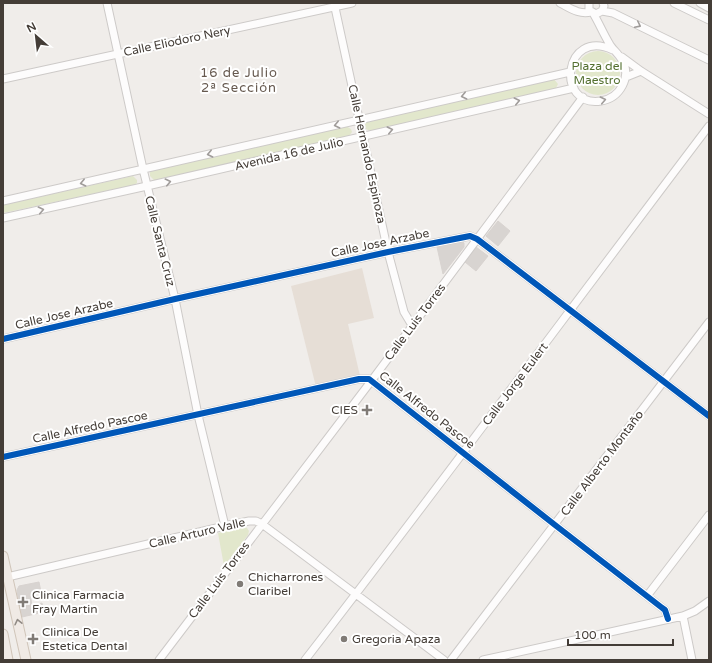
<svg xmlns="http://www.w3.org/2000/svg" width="712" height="663" font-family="'Varela Round',sans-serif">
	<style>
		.education { fill: #e6ded6 }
		.green { fill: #e2e7cc }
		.building { fill: #d8d4d1; stroke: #d8d3d0 }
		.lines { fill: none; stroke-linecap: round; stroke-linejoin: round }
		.minor-casing { stroke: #cdcac8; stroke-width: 9 }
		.major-casing { stroke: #d0c5b9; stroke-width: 11 }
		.minor { stroke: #fdfcfc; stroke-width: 7 }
		.major { stroke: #f0eae5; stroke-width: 9 }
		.cycleway-casing { stroke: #fff; stroke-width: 8 }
		.cycleway { stroke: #0057b8; stroke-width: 6 }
		.oneway { stroke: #a09c9a }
		.oneway2 { stroke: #918b85 }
		.poi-dot { fill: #807b76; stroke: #fff; stroke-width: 1.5 }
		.labels { text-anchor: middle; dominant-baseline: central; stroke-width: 4; stroke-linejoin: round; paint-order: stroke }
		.street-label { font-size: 12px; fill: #443d37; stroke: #fff }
		.park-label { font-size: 12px; fill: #547030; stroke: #fff }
		.poi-label { font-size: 12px; fill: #443d37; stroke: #fff; text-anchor: start }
		.neighbourhood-label { font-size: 13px; letter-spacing: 1px; fill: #66594f; stroke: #fff }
	</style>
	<rect width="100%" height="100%" fill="#f0edea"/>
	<path class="education" d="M362,268L374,318L348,324L360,376L316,387L291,286Z"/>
	<path class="green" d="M576 73a22 22 0 1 1 44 0a22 22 0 1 1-44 0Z
		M553,78L558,84L555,90L370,131L366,129L364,126L368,120Z
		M346,126L351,129L352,132L349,136L155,181L150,176V172L153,170Z
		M133,176L137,180V183L134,185L3,213V205Z
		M245,527L247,528L249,531L248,535L224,566L218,533Z"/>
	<path class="building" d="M498,221L510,231L498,246L486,236Z
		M461,241L464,243V247L443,274L437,247Z
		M476,247L488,256L476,271L465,262Z
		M39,582L41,592L18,597L17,590L19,586Z
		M30,594L32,605L20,608L18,597Z
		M42,603L44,612L22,617L20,608Z"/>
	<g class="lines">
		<g class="minor-casing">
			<path id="minor" d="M107,3L143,169L175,299L198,415L225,526
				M334,3L388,252L404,312L410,322L413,325
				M560,3C570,8 579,15 591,12
				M589,3V10L596,14L602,11L604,6L603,3
				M674,3L709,20
				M700,3L709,8
				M602,11L613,13L709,60
				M593,13C599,23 603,33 609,43C612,49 618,53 622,60C632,77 620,98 601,101C555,108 563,27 613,50
				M622,57L641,71L709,114
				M626,77L641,71
				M3,79L352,3
				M3,201L570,72
				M3,218L147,186L574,88
				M3,339L175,299L388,252L470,236L477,239L709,416
				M3,457L359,379H369L555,525L661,607L665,610L668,619
				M3,578L225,526L249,521H256L262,524L444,660
				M647,596L709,515
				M683,616L692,660
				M159,660L372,380L583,97
				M305,660C442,483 574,304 709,126
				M451,660L709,322
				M483,660L683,616L695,611L709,601"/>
		</g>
		<g class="major-casing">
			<path id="major" d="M3,556L26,660
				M3,634L8,660"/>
		</g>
		<use href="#minor" class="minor"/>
		<use href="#major" class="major"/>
		<g class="cycleway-casing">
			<path id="cycleway" d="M3,339L175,299L388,252L470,236L477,239L709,416
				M3,457L359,379H369L555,525L661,607L665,610L668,619"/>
		</g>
		<use href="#cycleway" class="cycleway"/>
	</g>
	<defs><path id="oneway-chevron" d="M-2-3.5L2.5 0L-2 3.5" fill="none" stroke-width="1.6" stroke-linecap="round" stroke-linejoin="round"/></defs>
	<g class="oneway">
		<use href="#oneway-chevron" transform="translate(638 25) rotate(26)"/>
		<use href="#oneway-chevron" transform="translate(464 96) rotate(167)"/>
		<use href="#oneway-chevron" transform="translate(603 100) rotate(-12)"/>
		<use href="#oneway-chevron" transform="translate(517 101) rotate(-13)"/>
		<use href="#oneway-chevron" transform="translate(337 125) rotate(167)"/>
		<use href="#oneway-chevron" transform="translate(390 130) rotate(-13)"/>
		<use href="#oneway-chevron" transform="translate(210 154) rotate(167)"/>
		<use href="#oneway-chevron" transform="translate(168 182) rotate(-13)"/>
		<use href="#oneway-chevron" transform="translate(83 183) rotate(167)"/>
		<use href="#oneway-chevron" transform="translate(41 210) rotate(-12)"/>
	</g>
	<use class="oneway2" href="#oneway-chevron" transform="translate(18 622) rotate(-103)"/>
	<g class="poi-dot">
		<path d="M365 404h4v4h4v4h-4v4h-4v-4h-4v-4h4z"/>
		<circle cx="240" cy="584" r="4"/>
		<path d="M21 596h4v4h4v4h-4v4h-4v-4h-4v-4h4z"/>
		<path d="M31 633h4v4h4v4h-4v4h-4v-4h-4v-4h4z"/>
		<circle cx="344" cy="639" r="4"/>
	</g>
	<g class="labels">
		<g class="street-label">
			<text transform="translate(177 41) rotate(-12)">Calle Eliodoro Nery</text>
			<text transform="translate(289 154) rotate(-13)">Avenida 16 de Julio</text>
			<text transform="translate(367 154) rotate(78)">Calle Hernando Espinoza</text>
			<text transform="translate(160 241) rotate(76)">Calle Santa Cruz</text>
			<text transform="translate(380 243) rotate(-12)">Calle Jose Arzabe</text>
			<text transform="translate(64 314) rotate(-13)">Calle Jose Arzabe</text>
			<text transform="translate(415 322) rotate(-53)">Calle Luis Torres</text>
			<text transform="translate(515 384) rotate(-53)">Calle Jorge Eulert</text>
			<text transform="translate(427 410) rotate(38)">Calle Alfredo Pascoe</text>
			<text transform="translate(90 427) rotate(-12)">Calle Alfredo Pascoe</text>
			<text transform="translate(602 463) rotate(-53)">Calle Alberto Montaño</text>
			<text transform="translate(197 533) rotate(-13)">Calle Arturo Valle</text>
			<text transform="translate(219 580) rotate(-53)">Calle Luis Torres</text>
		</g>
		<g class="park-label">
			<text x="597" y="66">Plaza del<tspan x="597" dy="14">Maestro</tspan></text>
		</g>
		<g class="poi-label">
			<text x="358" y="410" text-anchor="end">CIES</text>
			<text x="248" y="577">Chicharrones<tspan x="248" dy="14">Claribel</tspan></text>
			<text x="32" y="595">Clinica Farmacia<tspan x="32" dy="14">Fray Martin</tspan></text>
			<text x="42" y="632">Clinica De<tspan x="42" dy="14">Estetica Dental</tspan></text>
			<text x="352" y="639">Gregoria Apaza</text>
		</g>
		<g class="neighbourhood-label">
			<text x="239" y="73">16 de Julio<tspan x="239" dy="15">2ª Sección</tspan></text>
		</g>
	</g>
	<rect width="712" height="663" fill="none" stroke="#443d37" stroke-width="8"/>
	<g transform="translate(36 36) rotate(332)" stroke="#ffffff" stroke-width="3" paint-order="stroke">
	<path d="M0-3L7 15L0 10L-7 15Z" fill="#443d37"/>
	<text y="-6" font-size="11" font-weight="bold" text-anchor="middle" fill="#443d37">N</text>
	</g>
	<path d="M568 639v6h105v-6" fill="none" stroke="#443d37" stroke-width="2"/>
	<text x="574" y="639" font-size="12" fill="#443d37" stroke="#ffffff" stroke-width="3" paint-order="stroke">100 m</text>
</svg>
